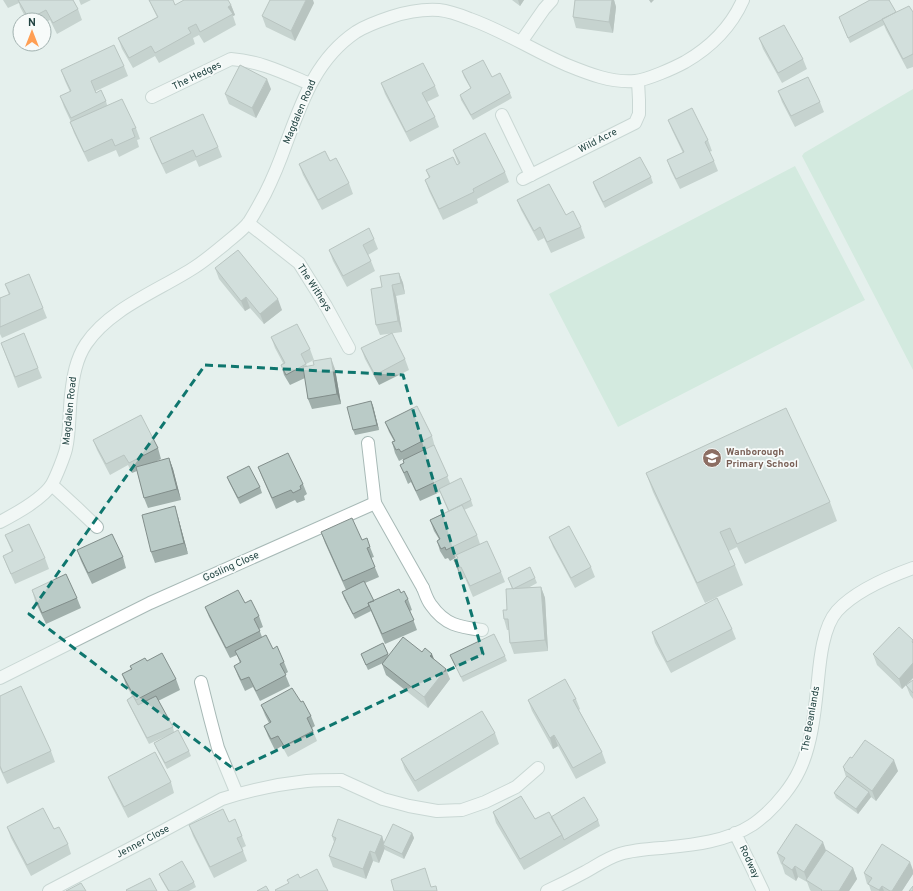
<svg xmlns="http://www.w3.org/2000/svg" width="913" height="891" font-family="Overpass,sans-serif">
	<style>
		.green { fill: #bde2ce }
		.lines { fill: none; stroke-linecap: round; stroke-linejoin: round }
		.service-casing { stroke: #a7b9b6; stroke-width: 14 }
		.minor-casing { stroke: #a7b9b6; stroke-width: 14 }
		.service { stroke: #fff; stroke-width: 12 }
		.minor { stroke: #fff; stroke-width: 12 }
		.wall { fill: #a0afab }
		.shaded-wall { fill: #828e8b }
		.building { fill: #bacbc7; stroke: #828e8b }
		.marked { fill: none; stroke: #0f766e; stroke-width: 3; stroke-dasharray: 8 5; stroke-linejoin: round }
		.labels { text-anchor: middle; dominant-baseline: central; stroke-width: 3.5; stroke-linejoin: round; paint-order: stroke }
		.street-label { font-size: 10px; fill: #224442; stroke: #f7fbfa }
		.education-label { font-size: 10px; font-weight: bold; fill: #785e54; stroke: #f7fbfa; text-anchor: start }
	</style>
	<rect width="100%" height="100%" fill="#e5f0ed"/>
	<path class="green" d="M913,89V370L802,156L804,153Z
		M795,166L865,300L618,427L549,294Z"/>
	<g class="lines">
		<g class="service-casing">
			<path id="service" d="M502,115L531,175
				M368,443L375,503
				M423,588C425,593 427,600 431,605C445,625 459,627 482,630
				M201,682L210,718L218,748L237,794
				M341,780L383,799L409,806L437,811L462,810L485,802L516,787L538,768"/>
		</g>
		<g class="minor-casing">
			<path id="minor" d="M521,42L544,9L552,0
				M152,97L231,59C260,61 284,73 310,84
				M523,179L635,123L639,114V100L638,81
				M248,223L299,263L326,306L349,348
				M52,485L77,508L97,527
				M0,522C15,514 43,499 52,484C56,477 64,457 66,449C70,432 69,413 71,395C73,377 76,359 86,344C110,308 160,290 195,267C206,260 215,252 225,244C233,237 243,230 249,222C255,213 260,203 265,194C273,178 280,161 286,144C302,101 316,59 356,32C367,25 379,21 391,17C406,12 423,9 439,10C450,11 460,15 470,19C504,31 534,51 567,65C589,74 612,83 635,81C647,80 674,68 685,62C711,47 731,27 743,0
				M0,678L150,603L375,503L423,588
				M735,833L763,891
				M49,891L135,846L222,799C250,790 279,784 307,781C319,780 330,780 341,780
				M547,891C560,885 572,879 585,872C596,866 607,858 620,854C633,850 648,849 662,848C691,845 726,842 752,825C757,822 761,818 766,814C778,803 792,786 799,771C812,745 815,709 818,680C820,659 823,627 837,611C855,591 888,577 913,568"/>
		</g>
		<use href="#service" class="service"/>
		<use href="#minor" class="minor"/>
	</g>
	<path class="wall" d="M3,0H73L78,9L82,20L57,34L50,20L44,23V20H27L20,7L19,3L8,8Z
		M79,0H91L81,5Z
		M149,0L175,5H231L235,15L233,16L236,25L204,43L199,35L193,38L195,44L159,63L155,56L133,68L122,49L118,38L157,17L153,9Z
		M512,0H524L520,6Z
		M575,0H614L616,7L613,33L576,28L573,17Z
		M889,0L896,12H913V67L907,69L886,30L884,25L850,43L839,17Z
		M314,3L295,41L266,27L262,16Z
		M759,38L803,59L807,69L782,83L763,49Z
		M124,66L128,76L96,91V93L106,101L107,105L136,128L140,139L137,140L139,147L119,157L116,150L88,162L74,133L70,122H71L64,107L60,96L70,92L65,81L61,70Z
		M462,71L510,93L512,98L473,120L461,100L460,95L471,89L464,77Z
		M381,83L435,86L439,96L427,102L435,117L439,127L410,142L385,94Z
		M271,89L256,118L229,104L225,94Z
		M778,91L820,102L824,112L795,127L782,102Z
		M668,120L708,140L712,151L709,152L714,161L718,171L680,189L671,171L667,160L683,153L672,130Z
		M150,138L218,147L222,157L199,167L196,160L166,174L154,149Z
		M453,150L505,172L509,182L477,199L478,203L443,220L429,191L425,180L429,178L426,170L458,164Z
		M330,161L349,183L353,194L322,210L303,175L299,164Z
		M651,177L653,183L605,208L595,188L593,182Z
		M517,200L566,215L581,227L585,238L551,253L544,238L538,241L521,210Z
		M374,239L378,249L368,255L371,261L375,271L347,287L333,261L329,250Z
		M215,268L282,310L264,324L250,308L245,311L219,279Z
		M399,273L403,283L405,294L396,296L402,332L380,335L376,325L382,287Z
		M5,284L43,308L47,318L2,338L0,334V298L9,295Z
		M271,337L310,349L314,360L306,364L307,366L335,369L341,404L312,409L308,399L305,378L290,385L284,375L281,365L283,363L275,348Z
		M1,343L38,368L42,378L18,388Z
		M361,348L405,359L409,370L379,385L365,359Z
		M371,401L373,406L379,430L355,435L353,430Z
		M385,422L432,436L435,447L450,483L471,500L473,506L464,510L477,535L480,544L501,572L505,582L473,597L465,578L461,579L458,571L454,560L457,558V557L450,561L448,558L445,559L440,551L437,541L439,539L434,531L430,520L448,511L440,492L420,501L411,482L408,484L400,465L404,463L403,459L399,461L395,453L392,442L394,441L389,432Z
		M93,440L158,448L161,459L155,462L169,458L173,469L181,500L148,508L144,498L137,471L132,473L128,465L110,475L97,450Z
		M258,467L303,484L307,494L304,496L305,500L297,503L295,500L276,509L262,477Z
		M646,473L830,502L837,521L745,564L737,547L729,551L735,565L743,585L705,603L653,492Z
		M227,477L260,487L262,493L240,504L229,482Z
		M178,517L188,554L155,563L151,552Z
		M321,532L362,540L370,547L374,557L371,558L379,577L365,583L374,601L401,593L408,599L412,610L410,611L417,630L385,644L371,611L355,619L344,598L342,592L346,590L325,543Z
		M5,535L45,558L49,569L15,584L7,566L3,556L12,552Z
		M549,537L591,567L595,577L575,588L553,547Z
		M77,550L123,557L126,568L92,584L81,561Z
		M508,578H535L537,583L528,588L541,587L545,598L548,651L514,654L510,643L509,630H507L504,619L512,589Z
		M32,590L77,598L81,608L46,624L35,601Z
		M245,603L259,616L263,627L259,629L262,637L284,662L288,672L285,674L290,686L260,701L253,687L245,691L238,676L234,666L240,663L237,655L230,658L209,617L205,607Z
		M732,629L736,639L671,673L655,643L652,632Z
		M913,640V678L906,685L913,680V699L910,695L906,685L902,689L877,665L873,654Z
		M383,643L389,656L422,652L434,660L450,679L428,708L386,675L382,664L383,663L368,670L361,654Z
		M450,655L505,656L507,661L463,682Z
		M130,666L176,679L180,690L158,701L173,727L174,732L189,751L191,756L167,769L156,748L154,743L173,733L149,744L129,705L127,700L132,696L126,685L122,674L131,669Z
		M0,696L51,751L55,762L7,784L0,769Z
		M576,699L580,709L579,710L602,752L606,763L576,779L558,746L553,749L532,711L528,700Z
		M301,702L311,716L315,726L312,728L317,741L288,757L282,746L275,750L268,736L264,726L269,723L265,715L261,705Z
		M495,733L499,744L418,792L405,770L401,759Z
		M852,758L898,771L876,801L871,797L858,814L836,798L834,793L846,777L843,767Z
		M108,777L171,782L174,793L128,818L112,787Z
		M493,812L535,819L551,817L598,820L600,826L524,870L496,823Z
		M229,822L242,836L246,846L242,848L247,861L214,878L193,836L189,825Z
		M7,827L54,829L68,844L71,854L31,876L11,838Z
		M412,833L414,838L404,859L385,850V848L379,863L373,861L366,879L333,867L329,856L334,842L332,836H382L384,843Z
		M827,851L853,868L857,879L849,891H811L810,890L807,882L798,877L796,881L785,874L782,865L781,864L777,853Z
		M913,870V874L902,891H871L869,885L867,884L864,873Z
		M159,874L194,882L196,887L189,891H168L161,879Z"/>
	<path class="shaded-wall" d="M306,0H313L314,3L295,41L291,31Z
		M518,0H524L520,6Z
		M612,0H614L616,7L613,33L609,22Z
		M649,0H654L651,3Z
		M231,5L235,15L233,16L228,7Z
		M267,79L271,89L256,118L252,108Z
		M399,273L403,283L405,294L401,283Z
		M392,285L396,296L402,332L398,321Z
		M246,297L250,308L245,311L241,301Z
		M278,299L282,310L264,324L260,314Z
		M331,358L335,369L341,404L337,394Z
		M371,401L373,406L379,430L377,425Z
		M169,458L173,469L181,500L177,489Z
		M175,506L178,517L188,554L184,543Z
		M541,587L545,598L548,651L545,640Z
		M432,654L436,664L430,656Z
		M913,663V678L902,689L899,679Z
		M446,669L450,679L428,708L424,697Z
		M554,735L558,746L553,749L550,738Z
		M894,760L898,771L876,801L872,791Z
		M869,792L871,797L858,814L856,809Z
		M412,833L414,838L404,859L402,854Z
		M382,836L385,846L383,845L385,848L379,863L375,853Z
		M823,842L827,853L807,880L804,872Z
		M370,851L373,861L366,879L363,869Z
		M910,862L913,870V874L902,891H892Z
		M795,866L798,877L796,881L792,870Z
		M853,868L857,879L849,891H839Z
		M882,886L884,891H879V890Z"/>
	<path class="building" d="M18,0H73L78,9L53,23L46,10L29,19Z
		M149,0H173L175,5L184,0H228L231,5L228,7L233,14L200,32L196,24L188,28L191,33L155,53L151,46L129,58L118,38L158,17Z
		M270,0H306L291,31L262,16Z
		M575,0H612L609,22L573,17Z
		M870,0H889L896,12L848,38L839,17Z
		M909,6L913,12V54L903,59L882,19Z
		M784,25L803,59L778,73L759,38Z
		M114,45L124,66L91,81L96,93L101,90L106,101L71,118L60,96L71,91L61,70Z
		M483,60L492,77L500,73L510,93L471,115L460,95L471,88L462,71Z
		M423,63L435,86L422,93L435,117L406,132L381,83Z
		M240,65L267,79L252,108L225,94Z
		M808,77L820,102L791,116L778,91Z
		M122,99L136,128L132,129L135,137L115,146L112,139L84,152L70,122Z
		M692,108L708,140L705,142L714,161L676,179L667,160L684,152L668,120Z
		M203,114L218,147L196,157L193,150L162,164L150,138Z
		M485,133L505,172L473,189L474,192L439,209L425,180L430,177L426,170L453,157L457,165L460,163L453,150Z
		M325,151L330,161L336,158L349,183L318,200L299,164Z
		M640,157L651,177L603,202L593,182Z
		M549,184L566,215L573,211L581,227L547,242L540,227L534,231L517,200Z
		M369,228L374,239L363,245L371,261L343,276L329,250Z
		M238,250L278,299L260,314L246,297L241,301L215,268Z
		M399,273L401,283L392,285L398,321L376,325L371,289L382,287L380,276Z
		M29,274L43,308L0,327V298L10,294L5,284Z
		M297,324L310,349L301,354L306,364L286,375L281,365L285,363L271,337Z
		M24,333L38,368L15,377L1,343Z
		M392,333L405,359L375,375L361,348Z
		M331,358L337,394L308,399L303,367L314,365L313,361Z
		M371,401L377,425L353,430L347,407Z
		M417,406L432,436L401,452L399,449L396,450L392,442L395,441L385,422Z
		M786,408L830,502L737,544L730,528L720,532L735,565L697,583L646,473Z
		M141,415L158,448L129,463L124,455L106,464L93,440Z
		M434,445L448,476L416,491L407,471L404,473L400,465L404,463L403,460Z
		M288,453L303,484L300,486L301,489L293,493L291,490L272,498L258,467Z
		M169,458L177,489L144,498L136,467Z
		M249,466L260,487L238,498L227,477Z
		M461,478L471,500L449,511L439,489Z
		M462,505L477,535L446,550L445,547L441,549L437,541L440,539L430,520Z
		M175,506L184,543L151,552L142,515Z
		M352,518L362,540L367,538L370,547L367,548L375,567L343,581L321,532Z
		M29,524L45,558L11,574L3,556L13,551L5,535Z
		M569,526L591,567L571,578L549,537Z
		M112,534L123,557L88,573L77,550Z
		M487,541L501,572L470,586L461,567L458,568L454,560L458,558L456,555Z
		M530,567L535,578L513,589L508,578Z
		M66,574L77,598L42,613L32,590Z
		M364,581L374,601L368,603L369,606L353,614L342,592Z
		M541,587L545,640L510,643L508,619H504L503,610H507L506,589Z
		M399,589L401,593L404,591L408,599L405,601L414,620L382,634L368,603Z
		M238,590L245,603L251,600L259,616L254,619L260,631L226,648L205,607Z
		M717,598L732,629L667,662L652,632Z
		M899,627L913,640L912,642L913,643V663L899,679L873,654Z
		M494,634L505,656L461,677L450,655Z
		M266,635L273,649L277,646L284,662L280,664L286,675L256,691L249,677L241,680L234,666L241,662L235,651Z
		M403,637L422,652L425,648L432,654L430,656L446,669L424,697L382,664Z
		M383,643L388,654L366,665L361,654Z
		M162,653L176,679L136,700L122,674L132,669L130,666L145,658L147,661Z
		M565,679L576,699L573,700L602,752L573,768L554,735L550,738L528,700Z
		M913,680V693L906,685Z
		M21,686L51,751L3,773L0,766V696Z
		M292,688L301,702L303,701L311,716L307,718L313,731L284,746L278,736L271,739L264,726L271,722L261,705Z
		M133,696L138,705L156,696L173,727L147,738L127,700Z
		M482,711L495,733L415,781L401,759Z
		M178,730L189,751L165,763L154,743Z
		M865,740L894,760L872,791L844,770L845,769L843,767L850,757L852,758Z
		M155,752L171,782L124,807L108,777Z
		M847,776L869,792L856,809L834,793Z
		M521,796L535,819L549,812L562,835L520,859L493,812Z
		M584,797L598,820L564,840L562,835L551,817Z
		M43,808L54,829L59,827L68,844L27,865L7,827Z
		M223,809L229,822L235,819L242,836L237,838L243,851L210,867L189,825Z
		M338,819L382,836L375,853L370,851L363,869L329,856L336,838L332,836Z
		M393,824L412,833L402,854L383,845Z
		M796,824L823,842L804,872L795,866L792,870L782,863L785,858L777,853Z
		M882,844L910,862L892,891H890L882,886L879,890L868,884L872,878L864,873Z
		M826,850L853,868L839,891H821L822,890L806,880Z
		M182,861L194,882L177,891H169L159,874Z
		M425,868L431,887L436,886L437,891H394L391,880Z
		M317,869L328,891H276L275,890L289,883L287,880L298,874L300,878Z
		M150,878L157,891H127L126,890Z
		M81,883L86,891H66Z
		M266,886L269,891H257Z
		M913,886V891H909Z"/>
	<path d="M0 0H913V891H0ZM205,365L403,375L483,654L235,770L29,614Z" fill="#e5f0ed" fill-opacity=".55" fill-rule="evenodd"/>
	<path class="marked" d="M205,365L403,375L483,654L235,770L29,614Z"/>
	<defs>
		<g id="school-disc" transform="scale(1)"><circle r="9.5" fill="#8d6e63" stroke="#f7fbfa"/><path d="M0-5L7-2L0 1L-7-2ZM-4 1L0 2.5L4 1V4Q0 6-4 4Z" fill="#fff"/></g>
	</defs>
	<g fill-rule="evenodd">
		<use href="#school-disc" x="712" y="458"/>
	</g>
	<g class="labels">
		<g class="street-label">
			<text transform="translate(197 76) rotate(-26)">The Hedges</text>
			<text transform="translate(300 112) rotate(-67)">Magdalen Road</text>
			<text transform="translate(598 141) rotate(-27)">Wild Acre</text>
			<text transform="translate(314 288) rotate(57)">The Witheys</text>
			<text transform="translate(70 411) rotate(-84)">Magdalen Road</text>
			<text transform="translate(231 567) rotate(-24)">Gosling Close</text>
			<text transform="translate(811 719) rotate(-80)">The Beanlands</text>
			<text transform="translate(143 842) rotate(-28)">Jenner Close</text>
			<text transform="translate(749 862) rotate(65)">Rodway</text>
		</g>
		<g class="education-label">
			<text x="726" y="452">Wanborough<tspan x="726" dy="12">Primary School</tspan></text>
		</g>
	</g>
	<g transform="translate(32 32)"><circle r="19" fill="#f7fbfa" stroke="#a2b2b0"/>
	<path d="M0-3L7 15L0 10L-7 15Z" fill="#ff9f54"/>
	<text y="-6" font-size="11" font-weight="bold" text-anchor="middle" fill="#224442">N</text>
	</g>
</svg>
